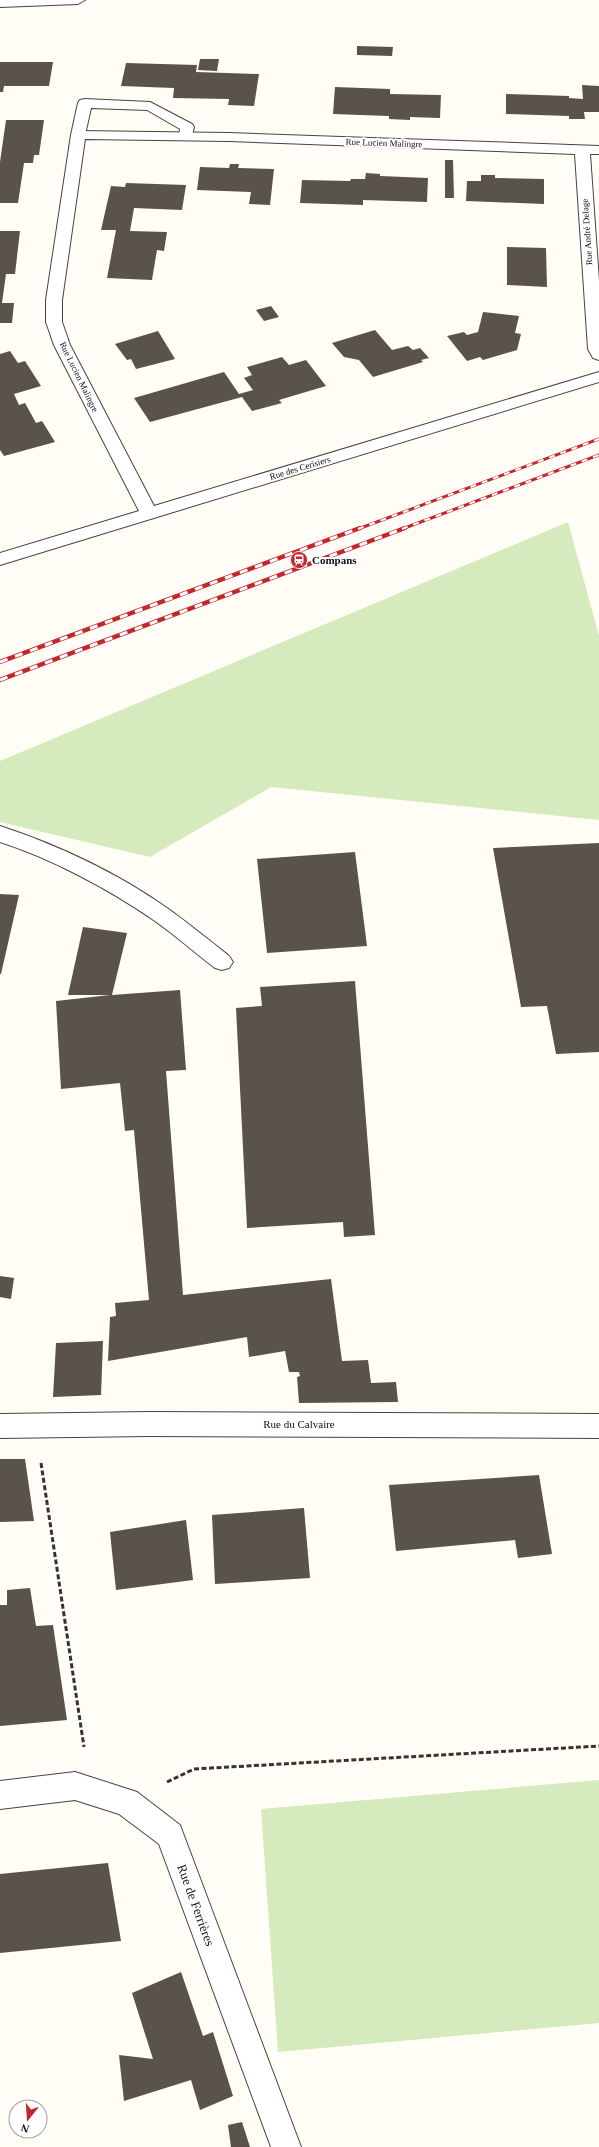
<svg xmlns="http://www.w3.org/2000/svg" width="599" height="2147" font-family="'Times New Roman',serif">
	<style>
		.green { fill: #d5ebbd }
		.building { fill: #5a524d }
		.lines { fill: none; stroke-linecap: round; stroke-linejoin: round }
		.lane-casing { stroke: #444; stroke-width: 2 }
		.street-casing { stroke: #444; stroke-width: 2 }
		.path { stroke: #333; stroke-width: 3; stroke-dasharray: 5 2.5; stroke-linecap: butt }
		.lane { fill: #fff; fill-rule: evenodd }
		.street { fill: #fff; fill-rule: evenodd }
		.rail-far1-casing { stroke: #c4262e; stroke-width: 3 }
		.rail-casing { stroke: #c4262e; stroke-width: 4.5 }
		.rail-far1 { stroke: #fff; stroke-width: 2; stroke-dasharray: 6; stroke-linecap: butt }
		.rail { stroke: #fff; stroke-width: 3; stroke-dasharray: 8; stroke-linecap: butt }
		.labels { text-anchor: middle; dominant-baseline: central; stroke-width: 4; stroke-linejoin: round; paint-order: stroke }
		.far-street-label { font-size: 9px; fill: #111; stroke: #fff }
		.poi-label { font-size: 11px; font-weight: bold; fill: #111; stroke: #fff; text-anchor: start }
		.street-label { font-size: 11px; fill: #111; stroke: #fff }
		.near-street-label { font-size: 13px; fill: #111; stroke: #fff }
	</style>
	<rect width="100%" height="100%" fill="#fffdf5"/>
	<path class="green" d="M568,522L599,636V820L271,787L150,857L0,822V761Z
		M599,1780V2023L278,2052L261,1809Z"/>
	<path class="building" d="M357,46L393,47L392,56L357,55Z
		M200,59H219L217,71L198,70Z
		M0,62H53L49,86H4L3,92H0Z
		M126,63L197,65L196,72L259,74L254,106L228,105L229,99L173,98L174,88L121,86Z
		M582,85L599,86V112H584L585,119H569V116L506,114V94L569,96V98L583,99Z
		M335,87L390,89V94L441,95L440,118L410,117V120L389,119V116L333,114Z
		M6,120H44L39,155H34L33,163H24L18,203H0V162Z
		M445,160H453L454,198H445Z
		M230,164H239L238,168L274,169L270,205L249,204L251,192L197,190L200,167L229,168Z
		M366,173L380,174V176L428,178L427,202L363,200V205L300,203L302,180L350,181L351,179H365Z
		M481,175H495V178L544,179V204L466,201L467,181H481Z
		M126,183L186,185L182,210L134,208L130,231L167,232L164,251L157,250L152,280L107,278L116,230H101L111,186L125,187Z
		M0,231H20L15,274H6L2,303H14L12,323H0Z
		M507,247L546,248L547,287L507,285Z
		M271,306L279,317L264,321L256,310Z
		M483,312L519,316L515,333L521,334L517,350L483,360L480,357L467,361L447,336L464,332L467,335L478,332Z
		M375,330L392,350L408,346L413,350L420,348L429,358L421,360L423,362L373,377L359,360L344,357L332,343Z
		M158,331L175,359L136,369L131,359L127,360L115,344Z
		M10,351L18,363L25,361L41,386L14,394L19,405L25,403L36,423L42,421L55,442L4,456L0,450V354Z
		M282,357L289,365L306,360L326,386L279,400L282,403L252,411L242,397L150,422L134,398L224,372L239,394L253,390L244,378L252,375L247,367Z
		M599,843V1052L556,1054L547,1006L521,1007L493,848Z
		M355,852L367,946L267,953L257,859Z
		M0,894L19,895L1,974H0Z
		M83,927L127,933L112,995L180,990L186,1070L166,1071L183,1295L331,1279L342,1361L368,1360L371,1383L396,1382L398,1402L299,1403L297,1377L300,1376L299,1372H289L285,1351L249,1357L247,1337L108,1361L110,1317L116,1316L115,1303L149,1300L134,1130L125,1131L120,1083L61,1089L56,1001L110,995H68Z
		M355,981L375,1235L344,1237L343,1222L247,1228L236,1008L262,1006L260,987Z
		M0,1276L14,1278L11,1299L0,1297Z
		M103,1341L101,1395L53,1397L56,1343Z
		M0,1459H25L34,1521L0,1522Z
		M539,1475L552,1554L518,1558L515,1540L396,1551L389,1485Z
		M304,1508L310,1578L215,1584L212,1515Z
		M186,1520L193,1580L116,1590L110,1532Z
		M30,1588L36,1626L53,1625L67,1720L0,1726V1605H7V1590Z
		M108,1863L121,1941L0,1953V1874Z
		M181,1972L203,2036L213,2032L233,2096L200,2110L191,2080L124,2101L119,2055L153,2059L132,1993Z
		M242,2122L250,2147H231L228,2125Z"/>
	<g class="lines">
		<g class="lane-casing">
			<path id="lane" d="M85,99L150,102L192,124L194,127L191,139H181L179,136L180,129L147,110L91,108L85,135L83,138H73L71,135L78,103L80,100Z
				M0,826C58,845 117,873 167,908C188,923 209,940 229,956L233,962L229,968L222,970L215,968C194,952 174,934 152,919C109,889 50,858 0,842Z"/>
		</g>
		<g class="street-casing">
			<path id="street" d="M0,0H85L78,4L0,7Z
				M78,131L229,133L599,146V154H590L599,281V360L593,358L588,349L575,154L229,141L85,139L62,300V322L70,345L154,506L599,372V382L0,565V553L139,511L54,345L46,322V300L71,135L73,132Z
				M149,1412L599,1414V1438L149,1436L0,1438V1414Z
				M75,1772L137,1792L180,1825L301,2147H271L159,1844L119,1814L75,1800L0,1809V1781Z"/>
		</g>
		<path class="path" d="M41,1463L84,1747
			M167,1782L194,1769L599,1746"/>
		<use href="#lane" class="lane"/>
		<use href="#street" class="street"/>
		<g class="rail-far1-casing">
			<path id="rail-far1" d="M358,529L599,439
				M402,529L599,455"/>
		</g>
		<g class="rail-casing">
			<path id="rail" d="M0,662L360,528
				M0,680L405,528"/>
		</g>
		<use href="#rail-far1" class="rail-far1"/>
		<use href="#rail" class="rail"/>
	</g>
	<defs>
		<g id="station-disc" transform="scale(0.9)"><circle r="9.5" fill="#c4262e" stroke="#fff"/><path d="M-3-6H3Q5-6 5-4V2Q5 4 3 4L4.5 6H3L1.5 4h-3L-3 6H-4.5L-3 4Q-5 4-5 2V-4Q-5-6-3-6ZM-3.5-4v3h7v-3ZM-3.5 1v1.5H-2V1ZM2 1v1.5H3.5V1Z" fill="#fff"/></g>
	</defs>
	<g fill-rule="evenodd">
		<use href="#station-disc" x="299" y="560"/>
	</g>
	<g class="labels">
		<g class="far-street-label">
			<text transform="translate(384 143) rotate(2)">Rue Lucien Malingre</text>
			<text transform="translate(587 232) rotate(-94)">Rue André Delage</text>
			<text transform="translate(79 377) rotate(64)">Rue Lucien Malingre</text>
			<text transform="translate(300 468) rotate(-17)">Rue des Cerisiers</text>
		</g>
		<g class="poi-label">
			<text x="312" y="560">Compans</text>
		</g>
		<g class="street-label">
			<text x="299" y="1424">Rue du Calvaire</text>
		</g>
		<g class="near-street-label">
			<text transform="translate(196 1905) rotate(70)">Rue de Ferrières</text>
		</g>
	</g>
	<g transform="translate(28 2119) rotate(197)"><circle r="19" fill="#ffffff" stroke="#a0a0a0"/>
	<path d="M0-3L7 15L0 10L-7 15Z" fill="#c4262e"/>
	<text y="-6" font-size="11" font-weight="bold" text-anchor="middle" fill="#111111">N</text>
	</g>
</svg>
